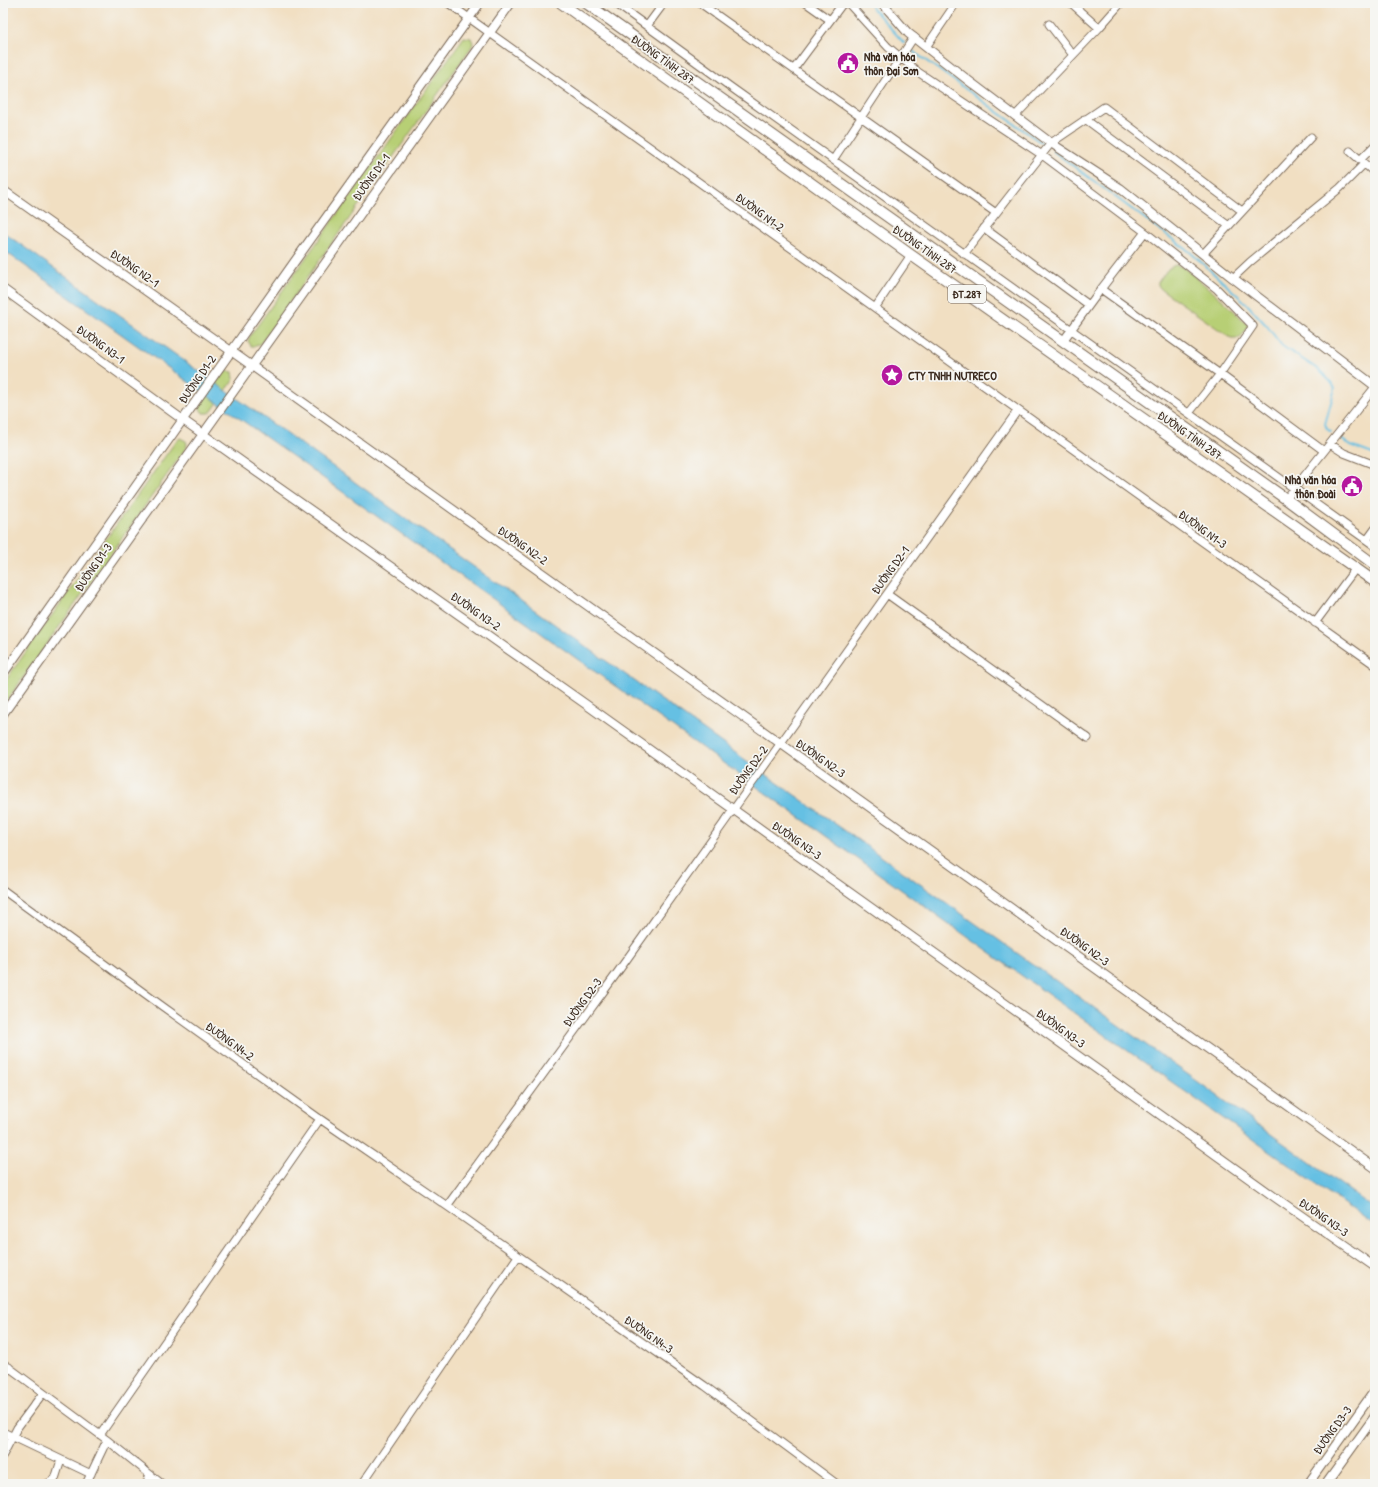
<svg xmlns="http://www.w3.org/2000/svg" width="1378" height="1487" font-family="'Patrick Hand',sans-serif">
	<style>
		.green { fill: #b7cf74; stroke: #797c49 }
		.water { fill: #65c0e3; stroke: #507580 }
		.lines { fill: none; stroke-linecap: round; stroke-linejoin: round }
		.stream { stroke: #65c0e3; stroke-width: 2 }
		.minor-casing { stroke: #7b6957; stroke-width: 9 }
		.tertiary-casing { stroke: #7b6957; stroke-width: 10 }
		.primary-casing { stroke: #7b6957; stroke-width: 12 }
		.minor { stroke: #fff; stroke-width: 7 }
		.tertiary { stroke: #fff; stroke-width: 8 }
		.primary { stroke: #fff; stroke-width: 10 }
		.labels { text-anchor: middle; dominant-baseline: central; stroke-width: 3.5; stroke-linejoin: round; paint-order: stroke }
		.shield { fill: #f6f6f2; stroke: #73675e; stroke-width: 1 }
		.shield-label { font-size: 11px; font-weight: bold; fill: #3b2a1e }
		.poi-label { font-size: 12px; font-weight: bold; fill: #3b2a1e; stroke: #f6f6f2; text-anchor: start }
		.street-label { font-size: 12px; fill: #3b2a1e; stroke: #f6f6f2 }
	</style>
	<rect width="100%" height="100%" fill="#f6f6f2"/>
	<filter id="ink" filterUnits="userSpaceOnUse"><feTurbulence type="fractalNoise" baseFrequency=".025" numOctaves="2"/><feDisplacementMap in="SourceGraphic" scale="8" xChannelSelector="R" yChannelSelector="G"/><feConvolveMatrix kernelMatrix="1 2 1 2 8 2 1 2 1" color-interpolation-filters="sRGB"/></filter>
	<filter id="wash" filterUnits="userSpaceOnUse"><feTurbulence type="fractalNoise" baseFrequency=".012" numOctaves="4" result="noise"/><feDisplacementMap in="SourceGraphic" scale="16" xChannelSelector="R" yChannelSelector="G"/><feGaussianBlur stdDeviation="0.9" result="paint"/><feColorMatrix in="noise" values="0 0 0 0 0 0 0 0 0 0 0 0 0 0 0 0 0 1.4 0 .05"/><feComposite in="paint" operator="in"/></filter>
	<g filter="url(#wash)">
		<rect width="100%" height="100%" fill="#f1dfc2"/>
		<path class="green" d="M464,37L471,38L473,43L472,46L260,344L256,346H251L248,341L250,336Z
			M1175,265L1183,267L1225,302L1248,325L1247,329L1240,338H1231L1161,289L1158,285V282L1168,269Z
			M228,371L233,372L234,379L212,411L209,413H203L200,409L201,404L223,373Z
			M180,438L186,441L187,444L186,448L3,706V684L176,441Z"/>
		<path class="water" d="M3,232L1197,1081L1375,1209V1226L1063,1005L3,250Z"/>
		<g class="lines">
			<path class="stream" d="M868,3L904,43
				M911,50L1043,144
				M1053,151L1190,252L1246,303L1267,326L1282,346L1319,370L1330,381L1335,388L1325,424L1327,429L1331,432
				M1341,439L1351,446L1375,455"/>
		</g>
	</g>
	<g filter="url(#ink)">
		<g class="lines">
			<g class="minor-casing">
				<path id="minor" d="M448,3L1375,665
					M615,3L732,88L1375,546
					M700,3L996,213
					M806,3L830,20
					M848,3L888,47L918,72L1042,155L1145,232L1101,289L1063,341
					M1071,3L1099,28
					M1049,24L1073,55
					M647,26L664,3
					M926,47L956,3
					M794,69L843,3
					M1015,116L1099,28L1121,3
					M1085,119L1229,226
					M1350,151L1375,173
					M833,160L914,37
					M1360,160L1375,145
					M984,228L1089,305
					M1145,232L1217,289L1253,326L1220,374L1189,413
					M964,254L1051,143L1104,107L1242,211
					M1203,254L1311,137
					M1233,278L1250,262L1340,188L1364,164
					M1101,289L1220,374L1324,451
					M875,308L911,255
					M1330,444L1344,453L1375,465
					M1286,499L1375,387
					M1367,540L1375,529
					M887,594L1088,738
					M1315,623L1356,568
					M3,890L162,1006L320,1119L447,1206L705,1386L837,1484
					M447,1206L617,973L1018,410
					M3,1363L107,1440L162,1484
					M3,1376L9,1367
					M3,1432L91,1474
					M100,1435L320,1119
					M3,1455L17,1428L43,1393
					M47,1484L55,1479L61,1460
					M86,1484L107,1440
					M146,1484L150,1475
					M362,1484L518,1256"/>
			</g>
			<g class="tertiary-casing">
				<path id="tertiary" d="M882,3L908,33L969,81L1051,143L1120,188L1233,278L1375,386
					M3,190L231,351L1375,1168
					M3,289L183,420L584,703L999,999L1276,1198L1375,1267
					M3,674L295,261L480,3
					M3,714L511,3
					M1308,1484L1375,1390
					M1326,1484L1375,1416"/>
			</g>
			<g class="primary-casing">
				<path id="primary" d="M561,3L911,255L1375,582
					M586,3L1286,499L1375,565"/>
			</g>
			<use href="#minor" class="minor"/>
			<use href="#tertiary" class="tertiary"/>
			<use href="#primary" class="primary"/>
		</g>
	</g>
	<defs>
		<g id="civic-disc" transform="scale(1.15)"><circle r="9.5" fill="#b5179e" stroke="#f6f6f2"/><path d="M-.6-6.5H3V-4.5H.6V-3L4-1V1h2V6H-6V1h2V-1L-.6-3ZM-1.2 2.5V6h2.4V2.5Z" fill="#fff"/></g>
		<g id="sight-disc" transform="scale(1.15)"><circle r="9.5" fill="#b5179e" stroke="#f6f6f2"/><path d="M0-6L1.8-2.2L6-1.7L2.9 1.2L3.7 5.4L0 3.3L-3.7 5.4L-2.9 1.2L-6-1.7L-1.8-2.2Z" fill="#fff"/></g>
	</defs>
	<g fill-rule="evenodd">
		<use href="#civic-disc" x="848" y="63"/>
		<use href="#sight-disc" x="892" y="375"/>
		<use href="#civic-disc" x="1352" y="486"/>
	</g>
	<g class="labels">
		<rect class="shield" x="948" y="285" width="38" height="18" rx="3"/>
		<g class="shield-label">
			<text x="967" y="294">ĐT.287</text>
		</g>
		<g class="poi-label">
			<text x="864" y="56">Nhà văn hóa<tspan x="864" dy="14">thôn Đại Sơn</tspan></text>
			<text x="908" y="375">CTY TNHH NUTRECO</text>
			<text x="1336" y="479" text-anchor="end">Nhà văn hóa<tspan x="1336" dy="14">thôn Đoài</tspan></text>
		</g>
		<g class="street-label">
			<text transform="translate(663 59) rotate(36)">ĐƯỜNG TỈNH 287</text>
			<text transform="translate(371 177) rotate(-54)">ĐƯỜNG D1-1</text>
			<text transform="translate(760 212) rotate(36)">ĐƯỜNG N1-2</text>
			<text transform="translate(925 249) rotate(35)">ĐƯỜNG TỈNH 287</text>
			<text transform="translate(135 268) rotate(35)">ĐƯỜNG N2-1</text>
			<text transform="translate(101 344) rotate(36)">ĐƯỜNG N3-1</text>
			<text transform="translate(197 379) rotate(-55)">ĐƯỜNG D1-2</text>
			<text transform="translate(1190 435) rotate(35)">ĐƯỜNG TỈNH 287</text>
			<text transform="translate(1203 529) rotate(36)">ĐƯỜNG N1-3</text>
			<text transform="translate(523 545) rotate(35)">ĐƯỜNG N2-2</text>
			<text transform="translate(93 567) rotate(-55)">ĐƯỜNG D1-3</text>
			<text transform="translate(890 570) rotate(-54)">ĐƯỜNG D2-1</text>
			<text transform="translate(476 611) rotate(35)">ĐƯỜNG N3-2</text>
			<text transform="translate(821 758) rotate(35)">ĐƯỜNG N2-3</text>
			<text transform="translate(748 770) rotate(-54)">ĐƯỜNG D2-2</text>
			<text transform="translate(797 840) rotate(35)">ĐƯỜNG N3-3</text>
			<text transform="translate(1085 946) rotate(36)">ĐƯỜNG N2-3</text>
			<text transform="translate(582 1002) rotate(-54)">ĐƯỜNG D2-3</text>
			<text transform="translate(1061 1028) rotate(36)">ĐƯỜNG N3-3</text>
			<text transform="translate(230 1041) rotate(36)">ĐƯỜNG N4-2</text>
			<text transform="translate(1324 1217) rotate(35)">ĐƯỜNG N3-3</text>
			<text transform="translate(649 1334) rotate(35)">ĐƯỜNG N4-3</text>
			<text transform="translate(1332 1430) rotate(-54)">ĐƯỜNG D3-3</text>
		</g>
	</g>
	<rect width="1378" height="1487" fill="none" stroke="#f6f6f2" stroke-width="16"/>
</svg>
